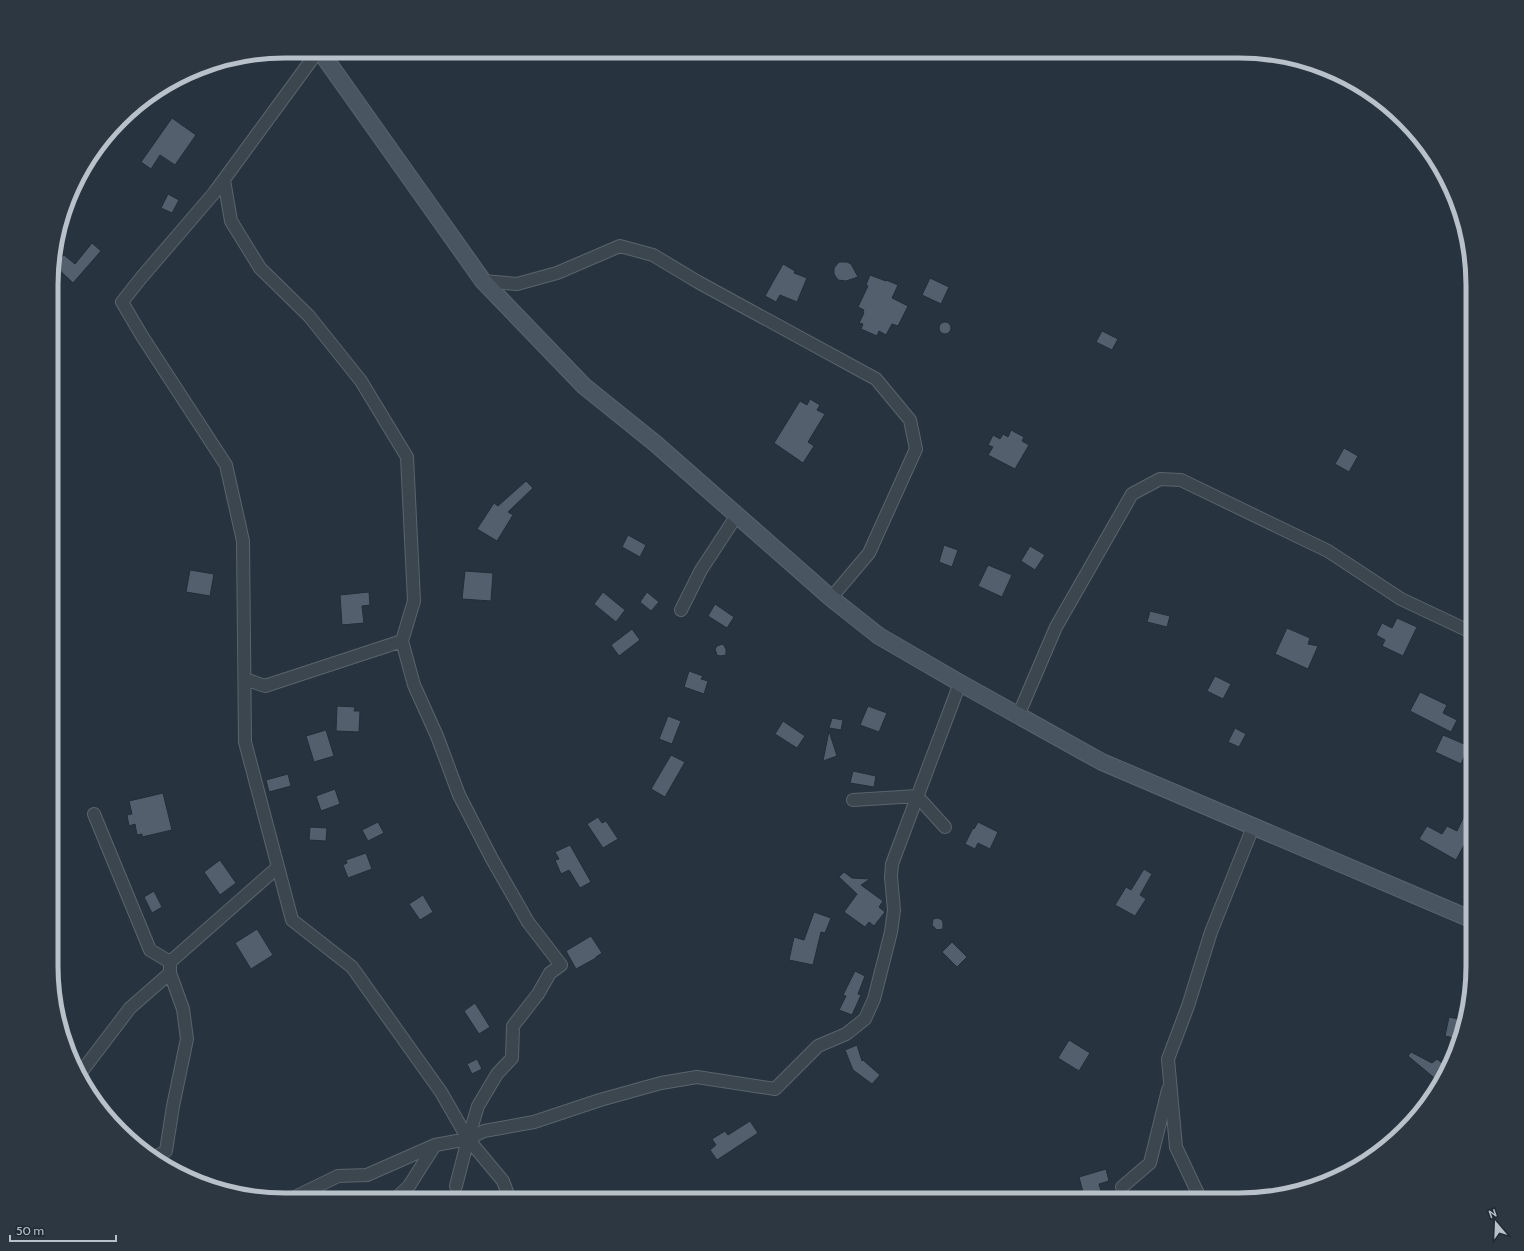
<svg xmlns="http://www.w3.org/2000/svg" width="1524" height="1251" font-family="Cabin,sans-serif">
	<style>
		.building { fill: #535f6d; stroke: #222d37 }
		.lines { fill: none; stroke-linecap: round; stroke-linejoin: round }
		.street-casing { stroke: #59646d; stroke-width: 14 }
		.secondary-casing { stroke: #59646d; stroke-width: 18 }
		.street { stroke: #3b464f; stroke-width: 12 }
		.secondary { stroke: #4a5562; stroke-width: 16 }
		.rim { fill: none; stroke: #b8c1ca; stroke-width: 5 }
	</style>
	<rect width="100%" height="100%" fill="#27343f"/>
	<path class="building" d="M172,118L196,135L175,165L160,155L151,169L141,162Z
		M168,194L179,200L172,213L161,208Z
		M92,243L101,251L73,283L54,265L64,255L75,264Z
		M839,262H847L851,264L858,277L846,281L838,280L834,274V268Z
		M783,264L795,271L794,273L807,278L797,302L780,295L776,302L765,296Z
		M870,275L886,281V280L898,285L892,298L908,306L898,326L892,324L886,335L879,331L877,336L861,329L863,324L859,323L864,313L863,312L864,310L858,307L868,286L866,285Z
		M930,278L949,287L941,304L922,295Z
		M939 328a6 6 0 1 1 12 0a6 6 0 1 1-12 0Z
		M1102,331L1118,339L1112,350L1096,342Z
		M810,399L820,405L817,410L825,414L808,442L814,446L803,463L774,443L800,401L807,405Z
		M1011,430L1024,437L1022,441L1029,445L1015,469L988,455L993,447L988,445L993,435L1000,439L1003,434L1008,437Z
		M1344,448L1358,456L1349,472L1335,464Z
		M526,481L533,488L508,512L513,515L497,541L477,529L494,503L498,506Z
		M628,535L646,545L640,557L622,547Z
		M944,545L958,550L952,567L939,562Z
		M1030,546L1045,555L1035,570L1021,561Z
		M988,565L1012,575L1002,597L978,586Z
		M190,570L214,574L210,596L186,592Z
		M465,571L493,573L491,601L462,599Z
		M369,592L370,605L362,606L364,623L342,625L340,595Z
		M603,592L625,610L616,622L594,604Z
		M647,592L659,602L651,611L640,602Z
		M715,604L734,617L727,628L708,616Z
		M1150,611L1170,616L1167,627L1147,622Z
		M1397,618L1417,627L1403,656L1382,646L1385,640L1376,635L1382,623L1392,628Z
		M1287,628L1310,638L1308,644L1318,646L1308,669L1275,654Z
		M632,629L640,640L619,656L611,645Z
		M723,644L726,649V655L720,656L717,655L715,649L717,646Z
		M689,671L703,676L701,679L708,681L704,694L684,687Z
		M1215,676L1231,684L1223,699L1207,691Z
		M1420,692L1447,705L1443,713L1457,720L1451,732L1410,711Z
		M337,706L355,707L354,711H360L359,732L336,731Z
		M868,706L887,713L879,732L860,725Z
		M668,716L681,721L672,744L659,739Z
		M832,718L843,720L841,730L829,728Z
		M783,721L805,736L797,748L775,734Z
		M1235,728L1246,734L1239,747L1228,742Z
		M326,730L334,756L314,762L306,736Z
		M829,731L837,756L823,761Z
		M1443,735L1469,746L1461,764L1435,752Z
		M671,755L685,762L665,797L651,789Z
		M853,771L876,776L874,787L850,783Z
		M288,774L291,786L269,792L266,780Z
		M335,789L340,804L321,811L316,796Z
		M163,793L172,830L142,837V834L137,835L135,824L129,826L127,815L132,814L129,801Z
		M1473,797V823L1466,836L1468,838L1456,860L1419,839L1427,826L1442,834L1447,826L1457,831Z
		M598,817L602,823L606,821L618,839L603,848L587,824Z
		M378,822L384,833L368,841L362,830Z
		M978,822L998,832L990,849L978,843L975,849L965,844L973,828L974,829Z
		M310,827L327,828L326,841L309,840Z
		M570,845L591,882L580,888L569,870L561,874L555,860L559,859L555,852Z
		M366,853L372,869L348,878L343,865L347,863L346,860Z
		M220,860L236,883L220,895L204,872Z
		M1144,869L1152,874L1140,895L1146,899L1135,916L1115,905L1126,887L1131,890Z
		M844,872L852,878L870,879L861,885L883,901L879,907L885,912L874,926L869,922L865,927L844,912L857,894L839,877Z
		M154,891L162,907L152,913L144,897Z
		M423,895L433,912L420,920L409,904Z
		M814,912L831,918L825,933L821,932L813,965L789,960L794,937L804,940Z
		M938,918L942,920L943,923V929L937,930L932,925L933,919Z
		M257,929L273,955L251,969L235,943Z
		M591,936L602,953L596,957V958L576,969L566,951Z
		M952,942L967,957L957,967L942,952Z
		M855,971L865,976L858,994L861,995L852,1015L839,1010L846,996L843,995Z
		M475,1003L490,1027L479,1034L464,1011Z
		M1449,1017L1463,1020L1459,1039L1445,1036Z
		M1069,1040L1090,1053L1079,1071L1058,1058Z
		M857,1045L862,1061L863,1060L880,1075L872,1084L853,1070L845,1050Z
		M1411,1052L1432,1063L1437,1059L1447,1067L1438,1081L1408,1056Z
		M477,1059L482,1069L472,1074L467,1064Z
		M750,1121L758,1133L717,1160L710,1150L716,1145L712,1139L725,1131L728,1135Z
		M1106,1169L1109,1181L1099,1184L1101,1191L1096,1192L1099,1200H1087L1085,1195L1084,1196L1079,1177Z"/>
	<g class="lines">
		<g class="street-casing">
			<path id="street" d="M318,51L214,193L141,278L122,302L142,336L226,465L243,541L245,742L292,920L352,967L441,1092L468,1139L503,1181L510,1200
				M224,180L231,221L260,268L309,316L361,381L407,457L414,601L402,641L265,686L245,679
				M483,281L517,284L557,273L620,246L653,255L698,282L876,379L910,420L916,449L869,553L831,598
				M681,610L701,570L737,515
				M402,641L414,685L437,736L459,795L492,859L528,922L561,965L550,973L538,994L513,1026L512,1058L497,1074L478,1106L468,1139L456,1186
				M1018,716L1056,627L1132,494L1160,479L1181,480L1328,551L1401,599L1473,633
				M853,800L917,796L945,827
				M94,814L150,950L170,962L278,867
				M79,1075L130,1008L170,973
				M157,1156L166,1151L173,1106L187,1039L183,1009L170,973V962
				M1122,1187L1150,1163L1168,1090
				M289,1200L338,1176L367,1175L435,1145
				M394,1200L409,1186L435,1145L468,1139L484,1131L534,1122L600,1100L661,1083L697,1077L775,1089L818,1046L846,1034L865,1019L874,999L891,932L894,910L891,877L892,864L960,683
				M1201,1200L1176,1147L1168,1059L1188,1006L1211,932L1253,827"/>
		</g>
		<g class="secondary-casing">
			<path id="secondary" d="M320,51L483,281L584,386L656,444L831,598L879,636L960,683L1102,762L1473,920"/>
		</g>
		<use href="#street" class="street"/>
		<use href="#secondary" class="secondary"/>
	</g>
	<path d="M0 0H1524V1251H0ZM285 58H1239A227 227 0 0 1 1466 285V966A227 227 0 0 1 1239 1193H285A227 227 0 0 1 58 966V285A227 227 0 0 1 285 58Z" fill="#2c3741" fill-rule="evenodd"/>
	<path class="rim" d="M285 58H1239A227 227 0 0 1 1466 285V966A227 227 0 0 1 1239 1193H285A227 227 0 0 1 58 966V285A227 227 0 0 1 285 58Z"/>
	<g transform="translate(1496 1223) rotate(341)" stroke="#202b35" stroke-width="3" paint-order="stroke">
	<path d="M0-3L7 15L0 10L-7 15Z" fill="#b8c1ca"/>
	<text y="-6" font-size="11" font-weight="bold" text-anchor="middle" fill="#b8c1ca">N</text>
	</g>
	<path d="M10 1235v6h106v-6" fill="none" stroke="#b8c1ca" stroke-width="2"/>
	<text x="16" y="1235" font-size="12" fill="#b8c1ca" stroke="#202b35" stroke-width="3" paint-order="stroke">50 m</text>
</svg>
